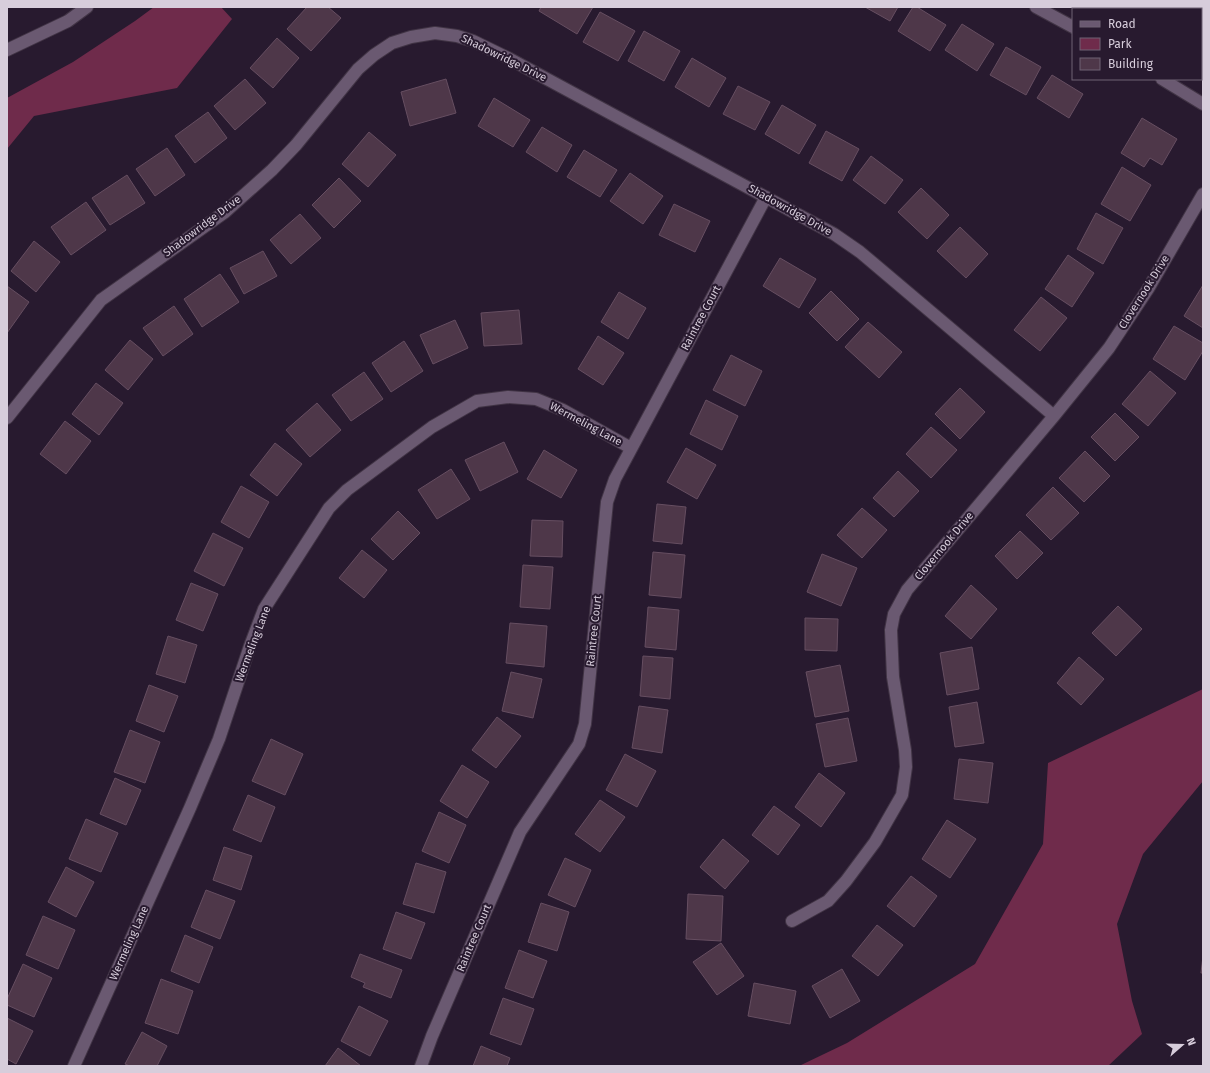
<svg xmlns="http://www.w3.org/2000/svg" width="1210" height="1073" font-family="'Fira Sans',sans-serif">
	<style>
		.green { fill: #6f2b4b }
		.building { fill: #4e3749; stroke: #664e61 }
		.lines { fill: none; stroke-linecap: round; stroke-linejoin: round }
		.minor-casing { stroke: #413445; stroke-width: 14 }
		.minor { stroke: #6a5971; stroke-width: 12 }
		.labels { text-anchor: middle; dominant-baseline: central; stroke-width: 4; stroke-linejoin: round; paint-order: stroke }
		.street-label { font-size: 11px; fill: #d7cddb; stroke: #281a2f }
	</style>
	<rect width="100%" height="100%" fill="#281a2f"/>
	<path class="green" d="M154,7H221L232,19L177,88L34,116L7,149V98L73,62L135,21Z
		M1203,689V781L1143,854L1117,924L1132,1001L1142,1034L1108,1066H799L847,1043L975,964L1043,844L1048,763Z"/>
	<path class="building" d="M307,7H328L341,18L311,51L287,29Z
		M541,7H593L577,34L539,11Z
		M865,7H898L890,21Z
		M913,7H917L946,25L930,51L898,31Z
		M600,12L635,31L618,61L583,42Z
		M962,24L994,44L977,71L945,50Z
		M1203,26V54L1201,53V29Z
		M644,31L680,51L664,81L628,61Z
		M277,38L299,58L273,88L250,68Z
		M1006,47L1041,67L1026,95L990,75Z
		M692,58L726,78L709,107L675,87Z
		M1052,75L1083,94L1069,118L1037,98Z
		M245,79L266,103L235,130L214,106Z
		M446,79L456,113L410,126L401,92Z
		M738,86L770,102L755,130L723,114Z
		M494,98L530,120L513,147L478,126Z
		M782,105L816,125L799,154L765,134Z
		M208,112L227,138L195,163L175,136Z
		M1142,118L1177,139L1162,165L1150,158L1144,167L1121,153Z
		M542,127L572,145L557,172L526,152Z
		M826,131L859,149L842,181L809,163Z
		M369,132L396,155L368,187L342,164Z
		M167,148L185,175L155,196L136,169Z
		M584,150L617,170L600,197L567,177Z
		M871,156L903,180L885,204L853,180Z
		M1122,167L1151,185L1130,221L1101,204Z
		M630,173L663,196L643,224L610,201Z
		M127,175L145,203L110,225L92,198Z
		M339,178L361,201L334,228L312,205Z
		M921,188L949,215L927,239L898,212Z
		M86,202L106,230L71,255L51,227Z
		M674,204L710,221L695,252L659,235Z
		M1096,213L1123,228L1103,264L1077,249Z
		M300,214L321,238L291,264L270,240Z
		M960,227L988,254L966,278L937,251Z
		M34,241L60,262L36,292L11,271Z
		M263,251L277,276L244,294L230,268Z
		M1068,255L1094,273L1072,307L1045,289Z
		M780,258L816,279L799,308L763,286Z
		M220,274L239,302L202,327L184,299Z
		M1203,285V328L1184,316Z
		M7,286L29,302L7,333Z
		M831,291L859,319L837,341L809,313Z
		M619,292L646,308L628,339L601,322Z
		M1041,297L1067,318L1040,351L1014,330Z
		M174,306L193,334L163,356L143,328Z
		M519,310L522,344L484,346L481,313Z
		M455,320L468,348L433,364L420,335Z
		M868,322L902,352L879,378L845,347Z
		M1174,326L1203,343V351L1185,380L1153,359Z
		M598,336L624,353L603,385L578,369Z
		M130,340L153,359L128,390L105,370Z
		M404,341L423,371L391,392L372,363Z
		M731,355L762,371L745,406L713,390Z
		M1150,371L1176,393L1148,426L1122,404Z
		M364,372L383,399L351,421L332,395Z
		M96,383L123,403L99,435L72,414Z
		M960,388L985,412L960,439L935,414Z
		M706,400L738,416L722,450L690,434Z
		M317,403L341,430L310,457L286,430Z
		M1115,413L1139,437L1115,461L1091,437Z
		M65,421L91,441L66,474L40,454Z
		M931,427L957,450L931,478L906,454Z
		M504,442L518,472L480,491L465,460Z
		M275,443L302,464L277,496L250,475Z
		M686,448L716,465L697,499L667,482Z
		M544,450L577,470L561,498L527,479Z
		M1085,451L1110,476L1084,502L1059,478Z
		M451,469L470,499L437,519L418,490Z
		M898,471L919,491L894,517L873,498Z
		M241,486L269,502L249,538L221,522Z
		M1053,487L1079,513L1051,540L1026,515Z
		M657,504L686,507L682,544L653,541Z
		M862,508L887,530L862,558L837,535Z
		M398,511L420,533L393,560L371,539Z
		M532,520L563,521L562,557L530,556Z
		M1020,531L1043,553L1017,579L995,556Z
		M213,533L243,548L224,586L194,571Z
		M362,550L387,570L364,598L339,578Z
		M653,552L685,555L681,598L649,595Z
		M822,554L857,568L841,606L807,592Z
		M523,565L553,567L550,609L520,607Z
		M191,583L218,594L203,631L176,620Z
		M971,585L997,609L971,639L945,616Z
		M1118,606L1142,629L1116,656L1092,633Z
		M648,607L679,610L676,650L645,647Z
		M805,618L838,619L837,651L805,650Z
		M510,623L547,626L544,667L506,663Z
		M168,636L197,645L185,683L156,674Z
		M972,647L979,689L947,695L940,653Z
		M643,656L673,658L670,699L640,696Z
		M1079,657L1104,679L1081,705L1057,683Z
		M840,665L849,711L815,717L806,672Z
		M511,672L542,679L533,718L502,711Z
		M149,685L178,696L164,732L136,721Z
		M977,702L984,743L955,747L949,707Z
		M639,706L668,710L662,753L632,748Z
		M497,717L521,736L496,768L472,750Z
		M848,718L857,761L825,767L816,724Z
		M130,730L160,742L145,783L114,772Z
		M271,739L303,754L285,795L252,781Z
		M625,754L656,771L637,807L606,790Z
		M959,759L993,763L988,803L954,799Z
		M462,765L489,782L467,818L440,801Z
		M819,773L845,793L821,827L795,807Z
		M115,778L141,790L126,825L100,814Z
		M248,795L275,807L261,842L233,830Z
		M600,800L625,817L600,852L575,834Z
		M774,806L800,825L778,855L752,835Z
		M439,812L466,825L449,863L422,851Z
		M86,819L118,833L101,872L69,859Z
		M947,820L976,839L950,878L922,859Z
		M723,839L749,861L725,889L700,867Z
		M224,847L252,856L241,890L213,880Z
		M565,858L591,870L575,907L548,895Z
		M416,863L446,872L434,913L403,904Z
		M66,867L94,882L76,917L48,902Z
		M911,876L937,896L914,927L887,906Z
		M206,890L235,901L220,939L191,927Z
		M688,894L723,896L721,941L686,939Z
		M541,903L569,912L557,951L528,942Z
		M396,912L425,923L411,959L383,949Z
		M43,916L75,930L58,969L26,955Z
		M877,925L903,945L878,976L852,956Z
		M185,935L213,947L199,983L171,971Z
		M721,943L744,976L717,995L693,962Z
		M519,950L547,961L533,998L505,988Z
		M360,954L402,970L391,998L363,987L365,983L351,977Z
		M1203,956V973H1201Z
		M23,964L52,978L34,1017L7,1005V999Z
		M842,969L860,1001L830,1018L812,986Z
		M161,979L193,991L178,1034L145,1023Z
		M754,983L796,991L790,1024L748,1016Z
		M503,998L534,1009L521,1045L490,1034Z
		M359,1006L388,1021L370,1056L341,1041Z
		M7,1018L33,1031L16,1064L7,1059Z
		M142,1032L167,1046L157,1066H130L125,1064Z
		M481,1046L510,1058L507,1066H473Z
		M338,1048L361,1066H325Z"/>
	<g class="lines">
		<g class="minor-casing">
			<path id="minor" d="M1036,7L1073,27
				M7,50L68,21L87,7
				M1162,79L1203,104
				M7,418L101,300L225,212L272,170L296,145L358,69L374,55L392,43L411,37L435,33L457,36L473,41L508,58L834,234L860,252L1054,416
				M792,921L828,901L846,881L875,842L902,795L906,767L905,750L893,677L891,630L894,614L907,590L1054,416L1109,348L1148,289L1203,194
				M74,1066L190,808L219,739L250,646L264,609L329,508L347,490L432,427L477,401L508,397L536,399L563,410L631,448
				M421,1066L432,1036L520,832L579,744L585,724L607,502L615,479L766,197"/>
		</g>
		<use href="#minor" class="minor"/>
	</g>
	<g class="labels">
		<g class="street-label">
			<text transform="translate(504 58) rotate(26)">Shadowridge Drive</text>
			<text transform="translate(790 210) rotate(29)">Shadowridge Drive</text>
			<text transform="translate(202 226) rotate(-37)">Shadowridge Drive</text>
			<text transform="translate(1144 292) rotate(-58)">Clovernook Drive</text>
			<text transform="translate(701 318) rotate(-62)">Raintree Court</text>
			<text transform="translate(586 424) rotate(28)">Wermeling Lane</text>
			<text transform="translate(944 546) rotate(-50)">Clovernook Drive</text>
			<text transform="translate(594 631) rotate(-84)">Raintree Court</text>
			<text transform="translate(253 644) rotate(-69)">Wermeling Lane</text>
			<text transform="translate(474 938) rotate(-67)">Raintree Court</text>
			<text transform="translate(129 943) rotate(-66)">Wermeling Lane</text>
		</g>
	</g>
	<rect width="1210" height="1073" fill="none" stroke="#d7cddb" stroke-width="16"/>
	<rect x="1072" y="8" width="130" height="72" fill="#281a2f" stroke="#6e6274"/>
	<rect x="1080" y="21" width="20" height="6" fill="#6a5971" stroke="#6e6274"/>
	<text x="1108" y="28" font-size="12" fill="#d7cddb">Road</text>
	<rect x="1080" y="38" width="20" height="12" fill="#6f2b4b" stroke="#6e6274"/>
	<text x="1108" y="48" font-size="12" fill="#d7cddb">Park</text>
	<rect x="1080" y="58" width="20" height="12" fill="#4e3749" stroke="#6e6274"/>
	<text x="1108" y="68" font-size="12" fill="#d7cddb">Building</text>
	<g transform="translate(1182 1045) rotate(70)" stroke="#281a2f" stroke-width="3" paint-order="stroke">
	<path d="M0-3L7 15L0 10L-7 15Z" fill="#d7cddb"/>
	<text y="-6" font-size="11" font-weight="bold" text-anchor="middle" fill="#d7cddb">N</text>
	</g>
</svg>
